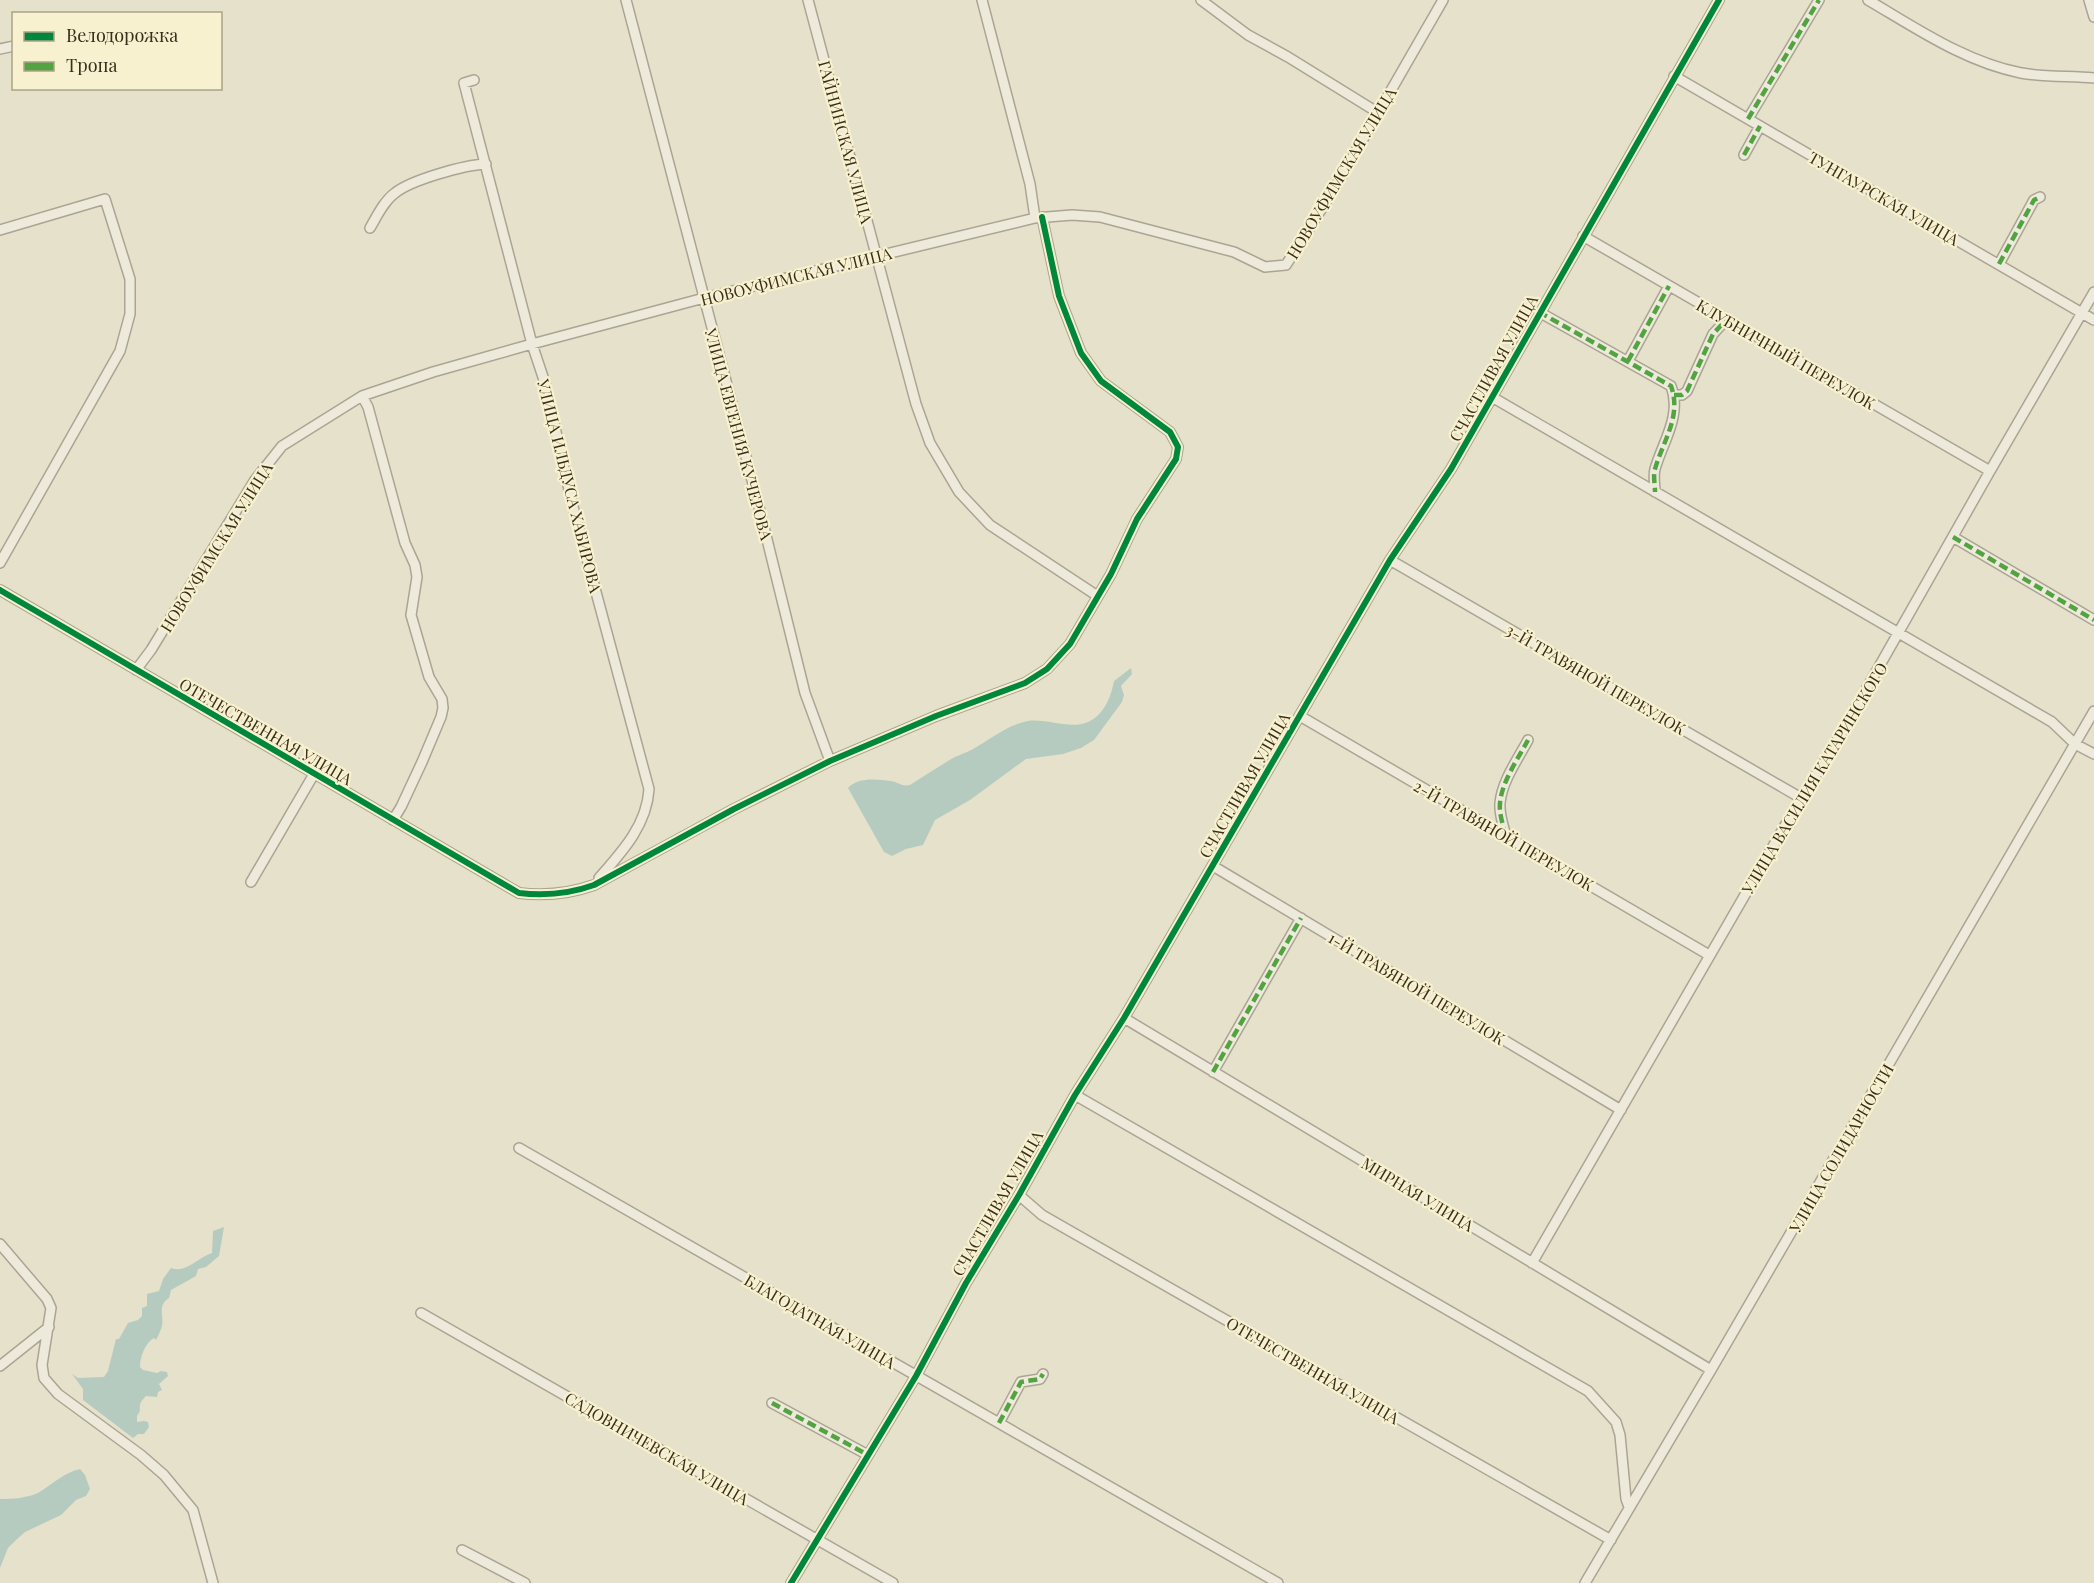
<svg xmlns="http://www.w3.org/2000/svg" width="2094" height="1583" font-family="'Playfair Display',serif">
	<style>
		.water { fill: #b6cbc0 }
		.lines { fill: none; stroke-linecap: round; stroke-linejoin: round }
		.street-casing { stroke: #aba494; stroke-width: 12 }
		.street { stroke: #edeadc; stroke-width: 9 }
		.quiet { stroke: #53a440; stroke-width: 4.5; stroke-dasharray: 9 4.5; stroke-linecap: butt }
		.cycleway-casing { stroke: #f8f1cf; stroke-width: 10 }
		.cycleway { stroke: #00873e; stroke-width: 6 }
		.labels { text-anchor: middle; dominant-baseline: central; stroke-width: 4.5; stroke-linejoin: round; paint-order: stroke }
		.street-label { font-size: 16px; fill: #392d1b; stroke: #f8f1cf }
	</style>
	<rect width="100%" height="100%" fill="#e6e1ca"/>
	<path class="water" d="M1131,668L1132,674L1121,686L1124,695L1122,702L1094,740L1081,748L1063,754L1026,759L970,800L935,820L923,845L906,849L892,856L884,852L848,788C857,777 877,779 891,781C898,782 902,787 910,785C924,776 938,767 953,758C961,754 971,751 978,746C995,736 1008,725 1028,721C1047,718 1070,730 1088,722C1104,715 1111,697 1114,681Z
		M224,1227L219,1256L206,1267L198,1269L196,1276L171,1290L169,1298C157,1306 164,1315 162,1326C161,1330 158,1336 156,1340L154,1338C145,1343 140,1357 140,1367L143,1370L157,1373L161,1371L167,1372L168,1376L159,1384L162,1390L158,1392L157,1397L146,1396C141,1401 139,1404 140,1411L137,1416V1422L144,1421L148,1422L149,1427L144,1434H138L133,1438L83,1400V1389L72,1374L78,1378L104,1377L108,1371L116,1339H119L128,1323L138,1320L142,1316V1308L147,1306V1294L159,1291L163,1279L171,1268C186,1274 198,1257 212,1253L213,1231Z
		M80,1469L85,1475L90,1489L86,1496L76,1500L61,1515L25,1532L16,1540L8,1548L0,1568V1499C12,1499 27,1498 38,1493C53,1484 63,1473 80,1469Z"/>
	<g class="lines">
		<g class="street-casing">
			<path id="street" d="M626,0L757,499L805,693L830,761
				M808,0L916,404L930,443L959,492L990,525L1096,595
				M982,0L1030,184L1035,218
				M1201,0L1248,35L1288,57L1377,112
				M1868,0C1916,28 1965,62 2021,73C2043,77 2071,76 2094,78
				M2089,0L2094,17
				M0,49L14,46
				M1674,76L2094,320
				M474,80L464,83L532,344L545,383L572,503L649,789C647,825 622,852 599,878
				M1748,119L1819,0
				M1744,155L1760,126
				M370,228C377,216 384,201 395,193C411,180 464,165 486,164
				M0,230L105,199L130,279V314L120,351L0,563
				M1583,236L1990,471
				M1999,264L2034,200L2040,197
				M1539,312L1671,386C1682,416 1663,441 1655,469C1653,476 1655,485 1655,492
				M1628,361L1669,286
				M1674,395H1682L1687,391L1713,334L1725,321H1731
				M362,396L368,407L405,543L415,565L417,577L411,615L429,677L442,699L443,708L441,717L422,762L401,807L393,820
				M1492,397L2052,722L2075,744L2094,754
				M1953,537L2094,620
				M1390,560L1801,798
				M0,590L519,893C545,896 569,894 594,885L734,809L830,761L936,716L1025,683L1047,669L1070,644L1111,574L1137,519L1176,459L1178,447L1170,432L1101,381L1081,353L1059,296L1042,217
				M136,670L151,650L255,480L282,446L362,396L433,372L532,344L704,298L1035,218L1072,215L1100,217L1234,252L1265,267L1286,265L1336,186L1443,0
				M1300,716L1709,955
				M1506,836C1503,825 1499,814 1500,803C1502,781 1518,759 1528,740
				M1213,866L1621,1110
				M251,882L314,774
				M1124,1018L1711,1370
				M1213,1072L1301,918
				M1075,1095L1588,1391L1616,1422L1620,1435L1626,1499L1629,1507
				M519,1148L1278,1583
				M1019,1195L1042,1215L1611,1540
				M0,1244L47,1299L51,1308L42,1365L44,1378L58,1394L141,1455L164,1475L193,1510L213,1583
				M1532,1263L1801,798L1829,755L1990,471L2094,292
				M421,1313L893,1583
				M0,1366L49,1327
				M772,1403L868,1455
				M999,1423L1021,1382L1040,1379L1043,1374
				M462,1550L525,1583
				M791,1583L916,1376L966,1283L1019,1195L1075,1095L1124,1018L1390,560L1451,469L1719,0
				M1585,1583L1711,1370L2094,711"/>
		</g>
		<use href="#street" class="street"/>
		<path class="quiet" d="M1748,119L1819,0
			M1744,155L1760,126
			M1999,264L2034,200L2040,197
			M1539,312L1671,386C1682,416 1663,441 1655,469C1653,476 1655,485 1655,492
			M1628,361L1669,286
			M1674,395H1682L1687,391L1713,334L1725,321H1731
			M1953,537L2094,620
			M1506,836C1503,825 1499,814 1500,803C1502,781 1518,759 1528,740
			M1213,1072L1301,918
			M772,1403L868,1455
			M999,1423L1021,1382L1040,1379L1043,1374"/>
		<g class="cycleway-casing">
			<path id="cycleway" d="M0,590L519,893C545,896 569,894 594,885L734,809L830,761L936,716L1025,683L1047,669L1070,644L1111,574L1137,519L1176,459L1178,447L1170,432L1101,381L1081,353L1059,296L1042,217
				M791,1583L916,1376L966,1283L1019,1195L1075,1095L1124,1018L1390,560L1451,469L1719,0"/>
		</g>
		<use href="#cycleway" class="cycleway"/>
	</g>
	<g class="labels">
		<g class="street-label">
			<text transform="translate(846 142) rotate(75)">ГАЙНИНСКАЯ УЛИЦА</text>
			<text transform="translate(1341 173) rotate(-59)">НОВОУФИМСКАЯ УЛИЦА</text>
			<text transform="translate(1884 198) rotate(30)">ТУНГАУРСКАЯ УЛИЦА</text>
			<text transform="translate(796 276) rotate(-14)">НОВОУФИМСКАЯ УЛИЦА</text>
			<text transform="translate(1786 354) rotate(30)">КЛУБНИЧНЫЙ ПЕРЕУЛОК</text>
			<text transform="translate(1493 368) rotate(-61)">СЧАСТЛИВАЯ УЛИЦА</text>
			<text transform="translate(739 434) rotate(75)">УЛИЦА ЕВГЕНИЯ КУЧЕРОВА</text>
			<text transform="translate(570 486) rotate(76)">УЛИЦА ИЛЬДУСА ХАБИРОВА</text>
			<text transform="translate(216 547) rotate(-58)">НОВОУФИМСКАЯ УЛИЦА</text>
			<text transform="translate(1596 679) rotate(30)">3-Й ТРАВЯНОЙ ПЕРЕУЛОК</text>
			<text transform="translate(266 731) rotate(30)">ОТЕЧЕСТВЕННАЯ УЛИЦА</text>
			<text transform="translate(1814 778) rotate(-59)">УЛИЦА ВАСИЛИЯ КАТАРИНСКОГО</text>
			<text transform="translate(1244 785) rotate(-60)">СЧАСТЛИВАЯ УЛИЦА</text>
			<text transform="translate(1504 835) rotate(30)">2-Й ТРАВЯНОЙ ПЕРЕУЛОК</text>
			<text transform="translate(1417 988) rotate(31)">1-Й ТРАВЯНОЙ ПЕРЕУЛОК</text>
			<text transform="translate(1841 1148) rotate(-60)">УЛИЦА СОЛИДАРНОСТИ</text>
			<text transform="translate(1418 1194) rotate(31)">МИРНАЯ УЛИЦА</text>
			<text transform="translate(997 1203) rotate(-60)">СЧАСТЛИВАЯ УЛИЦА</text>
			<text transform="translate(820 1321) rotate(30)">БЛАГОДАТНАЯ УЛИЦА</text>
			<text transform="translate(1313 1370) rotate(30)">ОТЕЧЕСТВЕННАЯ УЛИЦА</text>
			<text transform="translate(657 1448) rotate(30)">САДОВНИЧЕВСКАЯ УЛИЦА</text>
		</g>
	</g>
	<rect x="12" y="12" width="210" height="78" fill="#f8f1cf" stroke="#aca387" stroke-width="1.5"/>
	<rect x="24" y="32" width="30" height="9" fill="#00873e" stroke="#aca387" stroke-width="1.5"/>
	<text x="66" y="42" font-size="18" fill="#392d1b">Велодорожка</text>
	<rect x="24" y="62" width="30" height="9" fill="#53a440" stroke="#aca387" stroke-width="1.5"/>
	<text x="66" y="72" font-size="18" fill="#392d1b">Тропа</text>
</svg>
